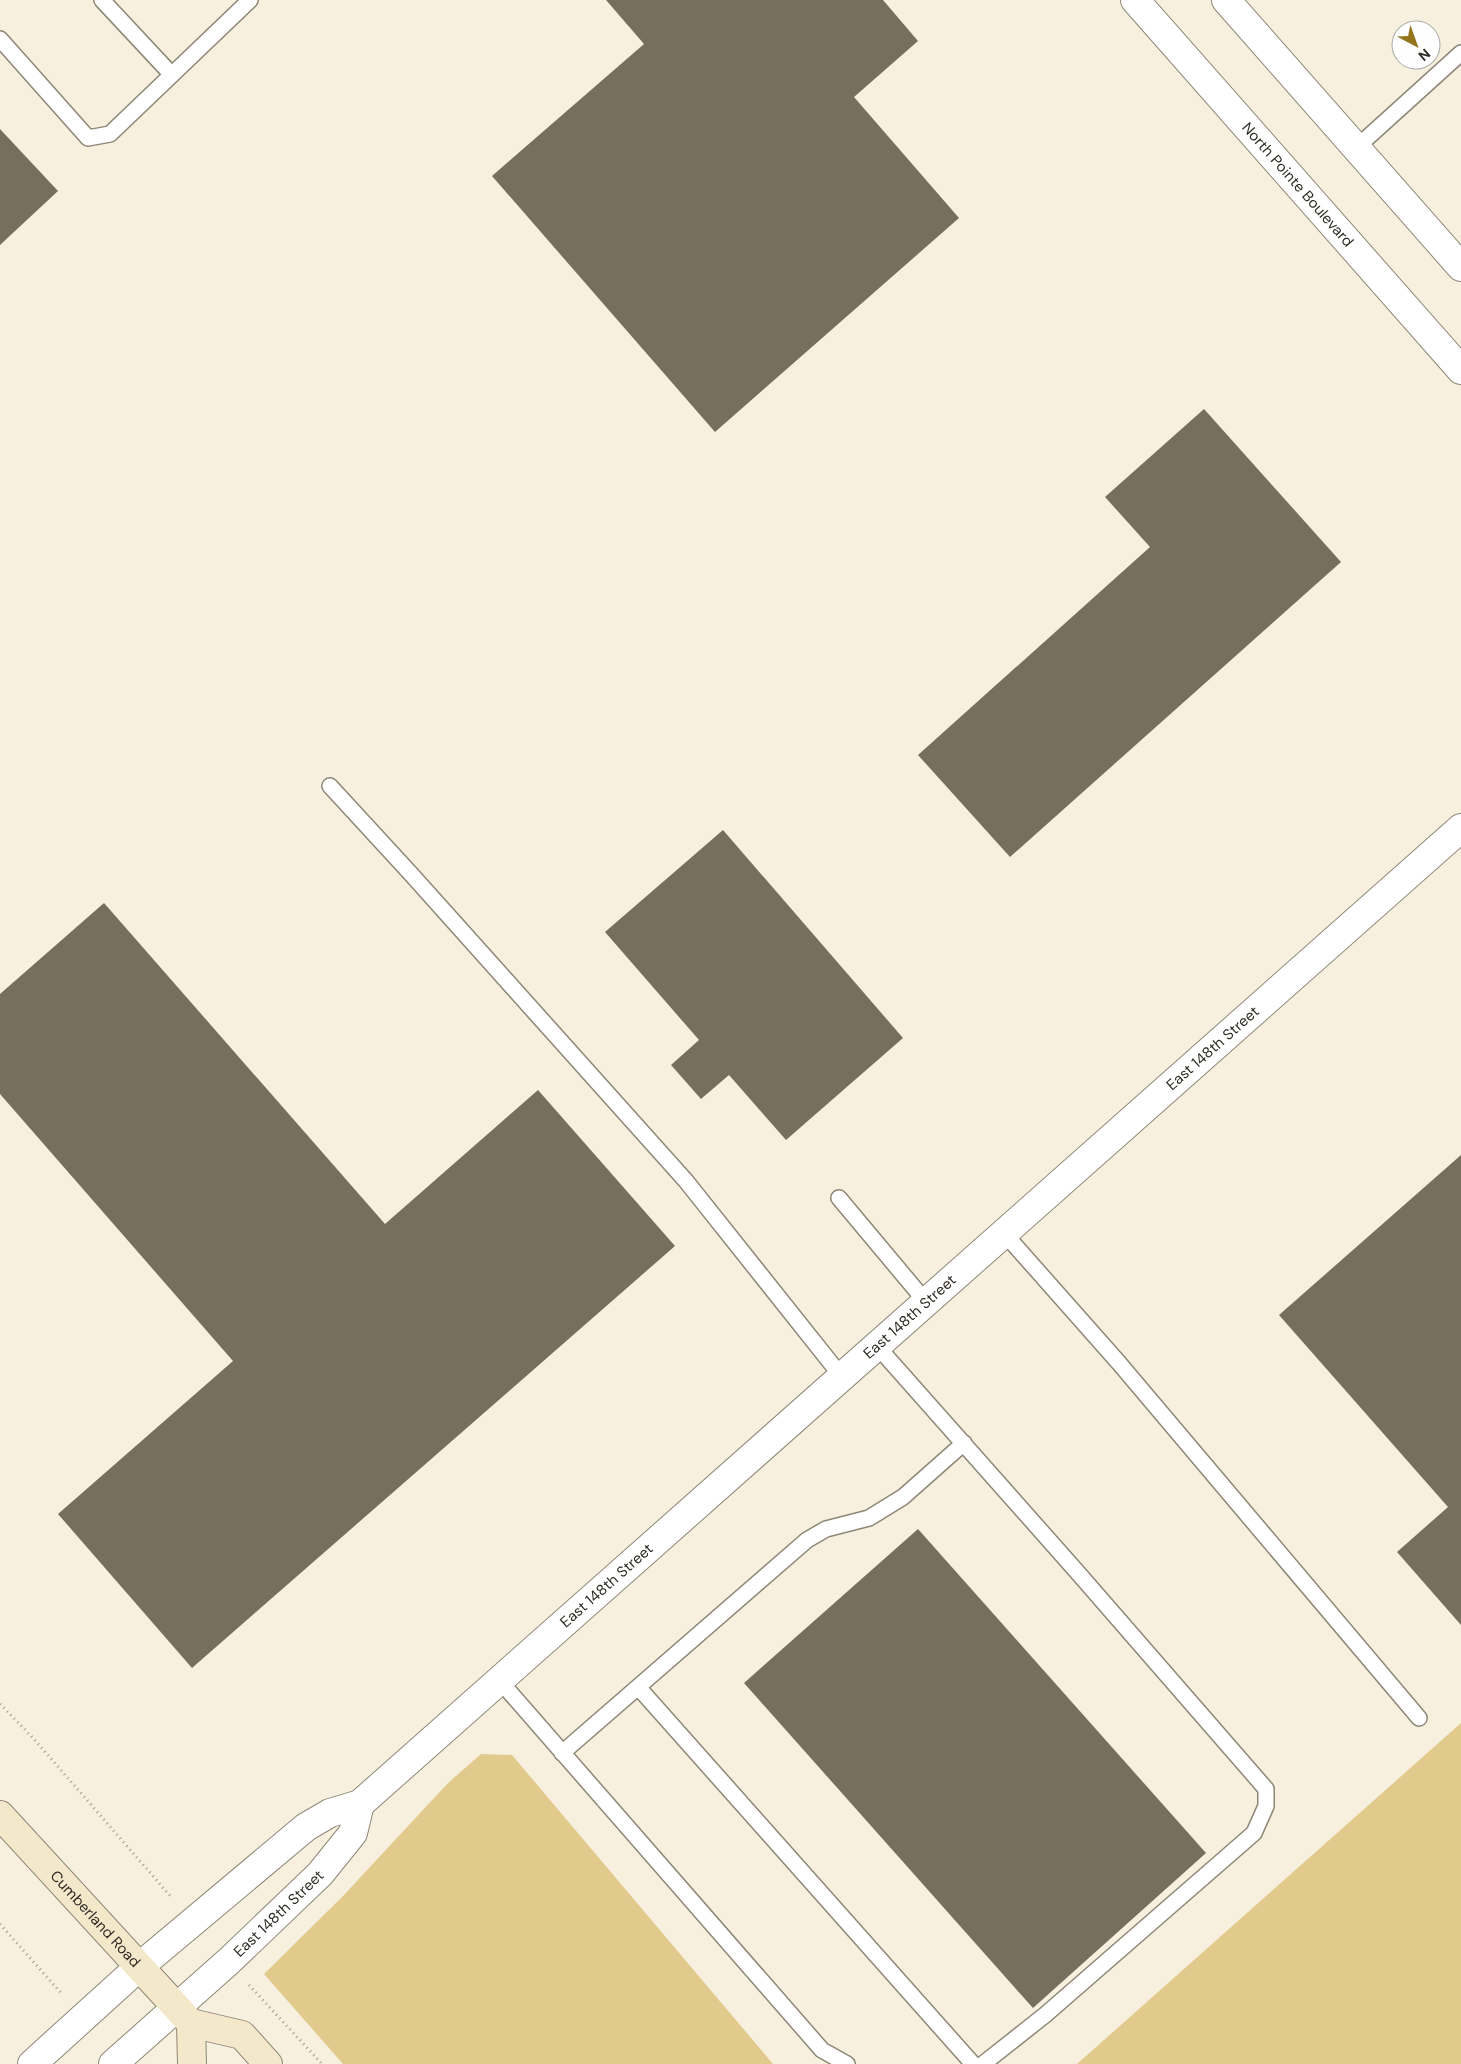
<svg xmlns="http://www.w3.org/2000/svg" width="1461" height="2064" font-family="'DM Sans',sans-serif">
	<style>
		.green { fill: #e2ca8c }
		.building { fill: #766f60 }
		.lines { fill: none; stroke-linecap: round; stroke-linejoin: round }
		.lane-casing { stroke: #8e8777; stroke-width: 18 }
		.street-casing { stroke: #8e8777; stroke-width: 30 }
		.secondary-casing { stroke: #8e8777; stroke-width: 30 }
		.path { stroke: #9f9a8e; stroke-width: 3; stroke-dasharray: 1 4; stroke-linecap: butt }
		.lane { stroke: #fff; stroke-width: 15 }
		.street { stroke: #fff; stroke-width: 28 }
		.secondary { stroke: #f4e8cb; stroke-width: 28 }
		.labels { text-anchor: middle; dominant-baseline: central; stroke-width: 5; stroke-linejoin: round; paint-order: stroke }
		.street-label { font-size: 15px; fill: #2f2c25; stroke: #fefefe }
	</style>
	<rect width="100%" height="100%" fill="#f7f0df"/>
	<path class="green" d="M1461,1723V2064H1077Z
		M481,1754L512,1755L773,2064H343L264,1974L343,1896L448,1783Z"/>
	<path class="building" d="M606,0H883L918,41L854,97L959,218L715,432L492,176L644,44Z
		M0,129L58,191L0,245Z
		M1204,409L1341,562L1010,857L918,755L1150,547L1105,497Z
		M723,830L903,1038L786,1140L729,1075L701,1099L671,1065L699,1040L605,932Z
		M104,903L385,1224L538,1090L675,1246L192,1668L58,1514L233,1361L0,1094V994Z
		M1461,1155V1625L1397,1552L1448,1507L1279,1315Z
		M918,1529L1206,1853L1033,2008L744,1683Z"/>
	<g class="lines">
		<g class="lane-casing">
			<path id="lane" d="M102,0L172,75
				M0,39L88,138L110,134L250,0
				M1356,148L1461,53
				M330,786L411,874L686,1181L842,1377
				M839,1198L926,1302
				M1004,1233L1119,1363L1419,1718
				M877,1346L1079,1574L1266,1789V1806L1254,1833L1045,2015L983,2064
				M500,1681L822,2050L847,2064
				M638,1687L973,2064
				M562,1753L807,1540L826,1529L869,1518L903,1497L964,1443"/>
		</g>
		<g class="street-casing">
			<g id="street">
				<path id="s1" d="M1135,0L1461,370"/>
				<path d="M1226,0L1461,267"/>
				<path id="s2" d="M32,2064L139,1967L306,1827L330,1813L360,1804L1461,828"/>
				<path id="s3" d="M113,2064L229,1961L320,1874L353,1833L360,1804"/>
			</g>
		</g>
		<g class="secondary-casing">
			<g id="secondary">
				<path id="s4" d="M0,1815L191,2023L242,2035L268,2064"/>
				<path d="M191,2023L192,2064"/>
			</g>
		</g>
		<path class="path" d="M0,1704L34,1739L172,1898
			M0,1924L62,1994
			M249,1985L322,2064"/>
		<use href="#lane" class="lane"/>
		<use href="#street" class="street"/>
		<use href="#secondary" class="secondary"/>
	</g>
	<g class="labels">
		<g class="street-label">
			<text stroke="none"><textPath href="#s1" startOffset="246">North Pointe Boulevard</textPath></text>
			<text stroke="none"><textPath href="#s2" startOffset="1561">East 148th Street</textPath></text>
			<text stroke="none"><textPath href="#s2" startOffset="1156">East 148th Street</textPath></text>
			<text stroke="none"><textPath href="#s2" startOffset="751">East 148th Street</textPath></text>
			<text stroke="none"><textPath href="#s3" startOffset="224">East 148th Street</textPath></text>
			<text stroke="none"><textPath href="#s4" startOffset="141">Cumberland Road</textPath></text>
		</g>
	</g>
	<g transform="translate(1416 45) rotate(139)"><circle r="24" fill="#fefefe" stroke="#abaaa7"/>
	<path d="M0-4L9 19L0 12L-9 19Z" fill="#94751d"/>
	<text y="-8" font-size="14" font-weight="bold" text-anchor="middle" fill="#2f2c25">N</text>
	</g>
</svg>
